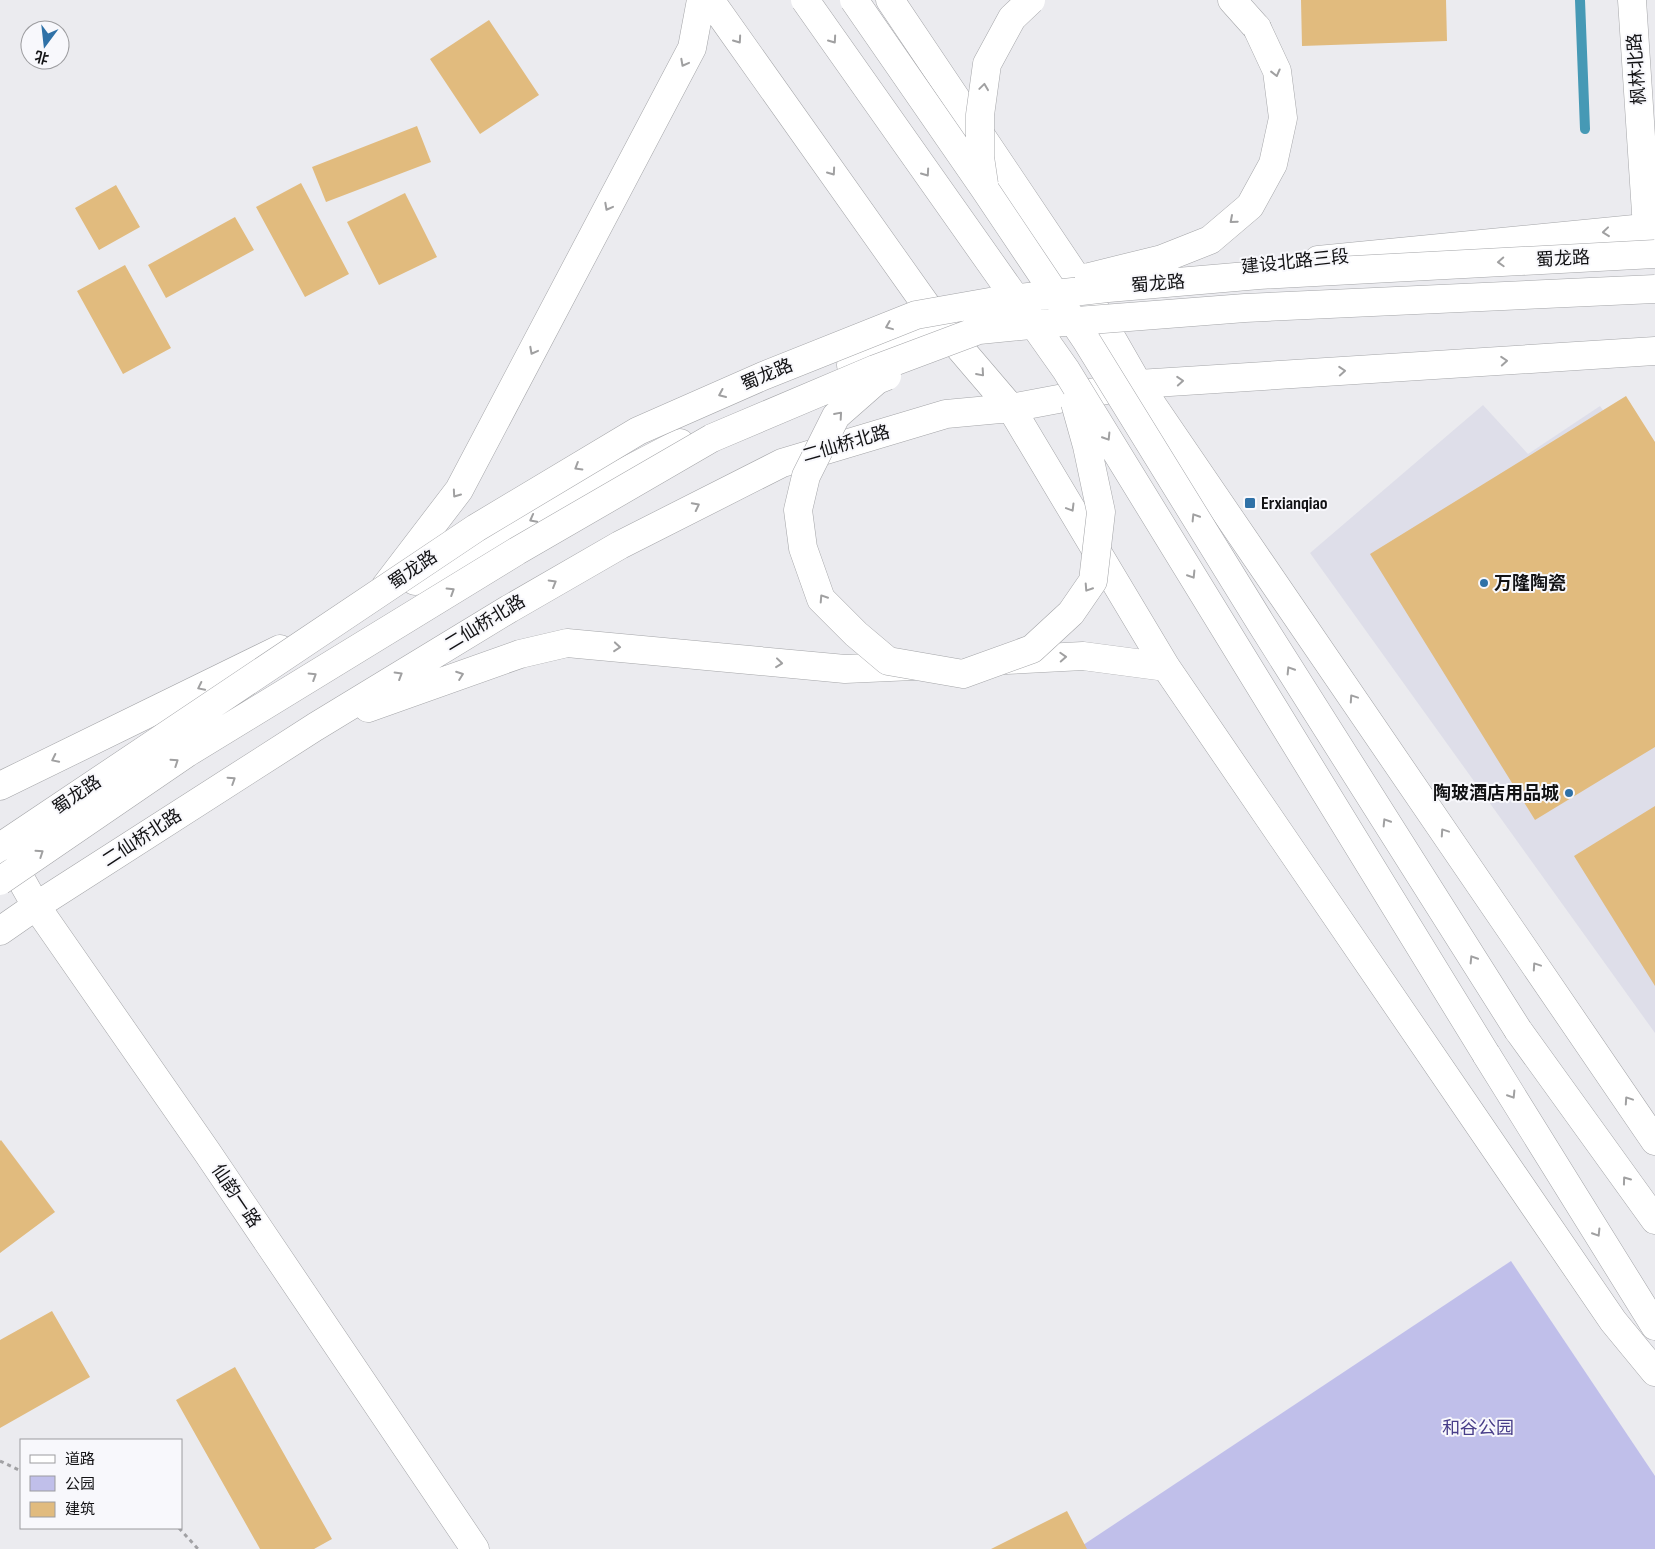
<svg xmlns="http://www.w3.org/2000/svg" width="1655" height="1549" font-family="'Sofia Sans Condensed','Noto Sans SC',sans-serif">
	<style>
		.built { fill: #dedee9 }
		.green { fill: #c0bfea }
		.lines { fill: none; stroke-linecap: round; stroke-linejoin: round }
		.stream { stroke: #4699b5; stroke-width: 10 }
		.building { fill: #e1bb7e }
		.street-casing { stroke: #a4a5a8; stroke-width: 29 }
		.secondary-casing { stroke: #a4a5a8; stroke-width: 29 }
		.primary-casing { stroke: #a4a5a8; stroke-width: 29 }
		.path { stroke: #a1a1a4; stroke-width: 3; stroke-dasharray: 4 4; stroke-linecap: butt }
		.street { stroke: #fff; stroke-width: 28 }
		.secondary { stroke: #fff; stroke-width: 28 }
		.primary { stroke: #fff; stroke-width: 28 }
		.primary-bridge-casing { stroke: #a4a5a8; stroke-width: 29; stroke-linecap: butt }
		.primary-bridge { stroke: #fff; stroke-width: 28 }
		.oneway { stroke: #a0a0a1 }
		.poi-dot { fill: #2f71a7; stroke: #f8f8fc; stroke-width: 2 }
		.labels { text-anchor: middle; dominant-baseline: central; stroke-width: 4; stroke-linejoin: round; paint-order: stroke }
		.street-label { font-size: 18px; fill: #121214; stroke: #f8f8fc }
		.poi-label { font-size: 18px; font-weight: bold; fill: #121214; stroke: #f8f8fc; text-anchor: start }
		.park-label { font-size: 18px; fill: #483e89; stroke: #f8f8fc }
	</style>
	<rect width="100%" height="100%" fill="#ebebef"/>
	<path class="built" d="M1483,405L1528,454L1600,406L1655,485V1033L1310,553Z"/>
	<path class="green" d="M1511,1261L1655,1476V1549H1077Z"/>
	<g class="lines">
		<path class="stream" d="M1580,0L1585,129"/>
	</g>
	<path class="building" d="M1301,0H1446L1447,41L1302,46Z
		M489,20L539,95L480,134L430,59Z
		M417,126L431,162L326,202L312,167Z
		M301,183L349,274L305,297L256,207Z
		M116,185L140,227L99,250L75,208Z
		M405,193L437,257L379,285L347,222Z
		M235,217L254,250L166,298L148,265Z
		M125,265L171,348L123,374L77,291Z
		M1626,396L1655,442V747L1535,820L1370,554Z
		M1655,806V986L1574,856Z
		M1,1140L55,1212L0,1253V1141Z
		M52,1311L90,1377L0,1428V1340Z
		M235,1367L332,1539L314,1549H260L176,1400Z
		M1067,1511L1087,1549H991Z"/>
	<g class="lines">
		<g class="street-casing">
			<path id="street" d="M1632,0L1647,228"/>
		</g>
		<g class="secondary-casing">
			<path id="secondary" d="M710,0L941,326L1011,408L1166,667L1613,1321L1655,1372
				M890,0L1080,283L1138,384L1655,1141
				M1318,260L1655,227
				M851,365L941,326L988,311
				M415,581L680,443
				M385,587L459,490L692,48L701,0
				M1006,660L1083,656L1166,667
				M368,708L520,654L567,643L845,669L913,666
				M0,786L280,649
				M4,849L36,906L207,1152L475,1549
				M0,931L36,906L315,727L509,609L620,545L782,463L946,414L1011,408L1138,384L1655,351"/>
		</g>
		<g class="primary-casing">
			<path id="primary" d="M1232,0L1257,28
				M1518,1030L1655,1220
				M1486,1054L1655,1326"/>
		</g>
		<path class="path" d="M0,1461L21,1471
			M179,1528L198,1549"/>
		<use href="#street" class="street"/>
		<use href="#secondary" class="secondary"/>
		<use href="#primary" class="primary"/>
		<g class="primary-bridge-casing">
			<path id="primary-bridge" d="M805,0L1066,370L1486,1054
				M854,0L984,188L1086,340L1260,622L1518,1030
				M984,184L980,157V115L987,64L1012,18L1031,0
				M1089,277L1162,259L1210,240L1250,206L1273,164L1283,118L1277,71L1257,28
				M887,376L877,380L836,416L806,476L798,510L803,548L821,599L856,634L888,661L963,674L1032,649L1071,613L1093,581L1101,512L1087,446L1075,403
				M0,847L476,528L638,431L763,376L916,315L1001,300L1108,288L1259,275L1655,254
				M0,881L187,753L517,551L712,438L875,369L979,330L1051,323L1245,308L1655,289"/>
		</g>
		<use href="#primary-bridge" class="primary-bridge"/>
	</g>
	<defs><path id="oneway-chevron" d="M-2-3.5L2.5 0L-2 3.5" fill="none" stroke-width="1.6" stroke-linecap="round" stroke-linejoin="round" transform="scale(1.25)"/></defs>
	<g class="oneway">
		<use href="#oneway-chevron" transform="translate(738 40) rotate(55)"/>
		<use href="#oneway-chevron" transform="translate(833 40) rotate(55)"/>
		<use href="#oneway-chevron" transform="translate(684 63) rotate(118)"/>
		<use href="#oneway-chevron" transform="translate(1276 73) rotate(76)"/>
		<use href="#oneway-chevron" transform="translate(984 87) rotate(-82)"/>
		<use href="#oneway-chevron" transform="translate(832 172) rotate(55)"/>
		<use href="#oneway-chevron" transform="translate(926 173) rotate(55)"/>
		<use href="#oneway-chevron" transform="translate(608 207) rotate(118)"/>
		<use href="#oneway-chevron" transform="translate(1233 220) rotate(139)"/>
		<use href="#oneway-chevron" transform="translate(1606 232) rotate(174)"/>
		<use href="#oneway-chevron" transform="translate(1501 262) rotate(177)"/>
		<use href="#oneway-chevron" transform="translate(889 326) rotate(158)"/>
		<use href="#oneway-chevron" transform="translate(533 351) rotate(118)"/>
		<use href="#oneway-chevron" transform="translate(1504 361) rotate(-4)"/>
		<use href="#oneway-chevron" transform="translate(1342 371) rotate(-4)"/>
		<use href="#oneway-chevron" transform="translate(981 373) rotate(49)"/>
		<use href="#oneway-chevron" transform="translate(1180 381) rotate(-4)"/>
		<use href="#oneway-chevron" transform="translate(722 394) rotate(156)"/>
		<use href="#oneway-chevron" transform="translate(839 415) rotate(-49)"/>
		<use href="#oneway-chevron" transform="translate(1107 437) rotate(58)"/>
		<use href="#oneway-chevron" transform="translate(578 467) rotate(149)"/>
		<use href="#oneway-chevron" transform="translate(456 494) rotate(125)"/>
		<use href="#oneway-chevron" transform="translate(696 506) rotate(-27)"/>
		<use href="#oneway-chevron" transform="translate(1071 508) rotate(59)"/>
		<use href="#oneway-chevron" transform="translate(1195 517) rotate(-122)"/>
		<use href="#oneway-chevron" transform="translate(533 519) rotate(152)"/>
		<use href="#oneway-chevron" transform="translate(1192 575) rotate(58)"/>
		<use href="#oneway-chevron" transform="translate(553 583) rotate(-30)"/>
		<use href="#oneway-chevron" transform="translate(1088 588) rotate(123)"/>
		<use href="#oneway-chevron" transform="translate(451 591) rotate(-32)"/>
		<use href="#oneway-chevron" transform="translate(823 598) rotate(-123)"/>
		<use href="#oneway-chevron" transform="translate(617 647) rotate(5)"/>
		<use href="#oneway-chevron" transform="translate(1063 657) rotate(-3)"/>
		<use href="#oneway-chevron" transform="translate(779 663) rotate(6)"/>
		<use href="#oneway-chevron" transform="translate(1290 670) rotate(-122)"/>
		<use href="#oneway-chevron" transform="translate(399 675) rotate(-31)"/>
		<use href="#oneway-chevron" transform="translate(460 675) rotate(-20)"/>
		<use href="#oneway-chevron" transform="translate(313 676) rotate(-32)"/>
		<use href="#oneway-chevron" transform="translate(201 687) rotate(154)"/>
		<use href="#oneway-chevron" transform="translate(1353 698) rotate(-124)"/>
		<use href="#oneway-chevron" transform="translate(55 759) rotate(154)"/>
		<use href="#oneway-chevron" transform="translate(175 762) rotate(-34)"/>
		<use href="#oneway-chevron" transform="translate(232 780) rotate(-33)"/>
		<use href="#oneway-chevron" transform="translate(1386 822) rotate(-122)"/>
		<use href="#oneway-chevron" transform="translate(1444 832) rotate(-124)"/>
		<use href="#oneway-chevron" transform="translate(40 853) rotate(-34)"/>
		<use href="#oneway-chevron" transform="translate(1473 959) rotate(-122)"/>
		<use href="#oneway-chevron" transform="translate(1536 966) rotate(-124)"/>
		<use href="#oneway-chevron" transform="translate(1512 1095) rotate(58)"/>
		<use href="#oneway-chevron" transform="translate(1628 1100) rotate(-124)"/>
		<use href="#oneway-chevron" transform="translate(1626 1180) rotate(-126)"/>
		<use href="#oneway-chevron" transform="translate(1597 1233) rotate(58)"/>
	</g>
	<g class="poi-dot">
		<rect x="1244" y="497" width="12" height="12" rx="2.5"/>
		<circle cx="1484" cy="583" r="5"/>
		<circle cx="1569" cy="793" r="5"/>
	</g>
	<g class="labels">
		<g class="street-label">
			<text transform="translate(1637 69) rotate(-94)">枫林北路</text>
			<text transform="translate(1563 259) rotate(-3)">蜀龙路</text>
			<text transform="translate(1295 262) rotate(-6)">建设北路三段</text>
			<text transform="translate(1158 284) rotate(-5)">蜀龙路</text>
			<text transform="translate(767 375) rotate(-23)">蜀龙路</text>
			<text transform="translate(846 444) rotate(-16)">二仙桥北路</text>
			<text transform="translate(413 570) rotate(-34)">蜀龙路</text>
			<text transform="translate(485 623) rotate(-31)">二仙桥北路</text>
			<text transform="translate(77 795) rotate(-34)">蜀龙路</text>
			<text transform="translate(142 838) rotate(-33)">二仙桥北路</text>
			<text transform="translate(236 1196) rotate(56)">仙韵一路</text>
		</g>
		<g class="poi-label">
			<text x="1261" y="503">Erxianqiao</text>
			<text x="1494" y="583">万隆陶瓷</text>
			<text x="1559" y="793" text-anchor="end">陶玻酒店用品城</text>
		</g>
		<g class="park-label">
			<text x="1478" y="1428">和谷公园</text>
		</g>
	</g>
	<rect x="20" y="1439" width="162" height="90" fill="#f8f8fc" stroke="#9c9c9f"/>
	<rect x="30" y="1455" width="25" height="8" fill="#ffffff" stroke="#9c9c9f"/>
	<text x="65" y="1464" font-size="15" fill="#121214">道路</text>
	<rect x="30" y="1476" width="25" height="15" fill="#c0bfea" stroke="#9c9c9f"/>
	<text x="65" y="1489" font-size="15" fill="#121214">公园</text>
	<rect x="30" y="1502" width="25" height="15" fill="#e1bb7e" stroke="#9c9c9f"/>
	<text x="65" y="1514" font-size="15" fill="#121214">建筑</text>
	<g transform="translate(45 45) rotate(195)"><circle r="24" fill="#f8f8fc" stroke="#9c9c9f"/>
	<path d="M0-4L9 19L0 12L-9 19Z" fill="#2f71a7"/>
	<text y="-8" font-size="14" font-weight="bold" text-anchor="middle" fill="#121214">北</text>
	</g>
</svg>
